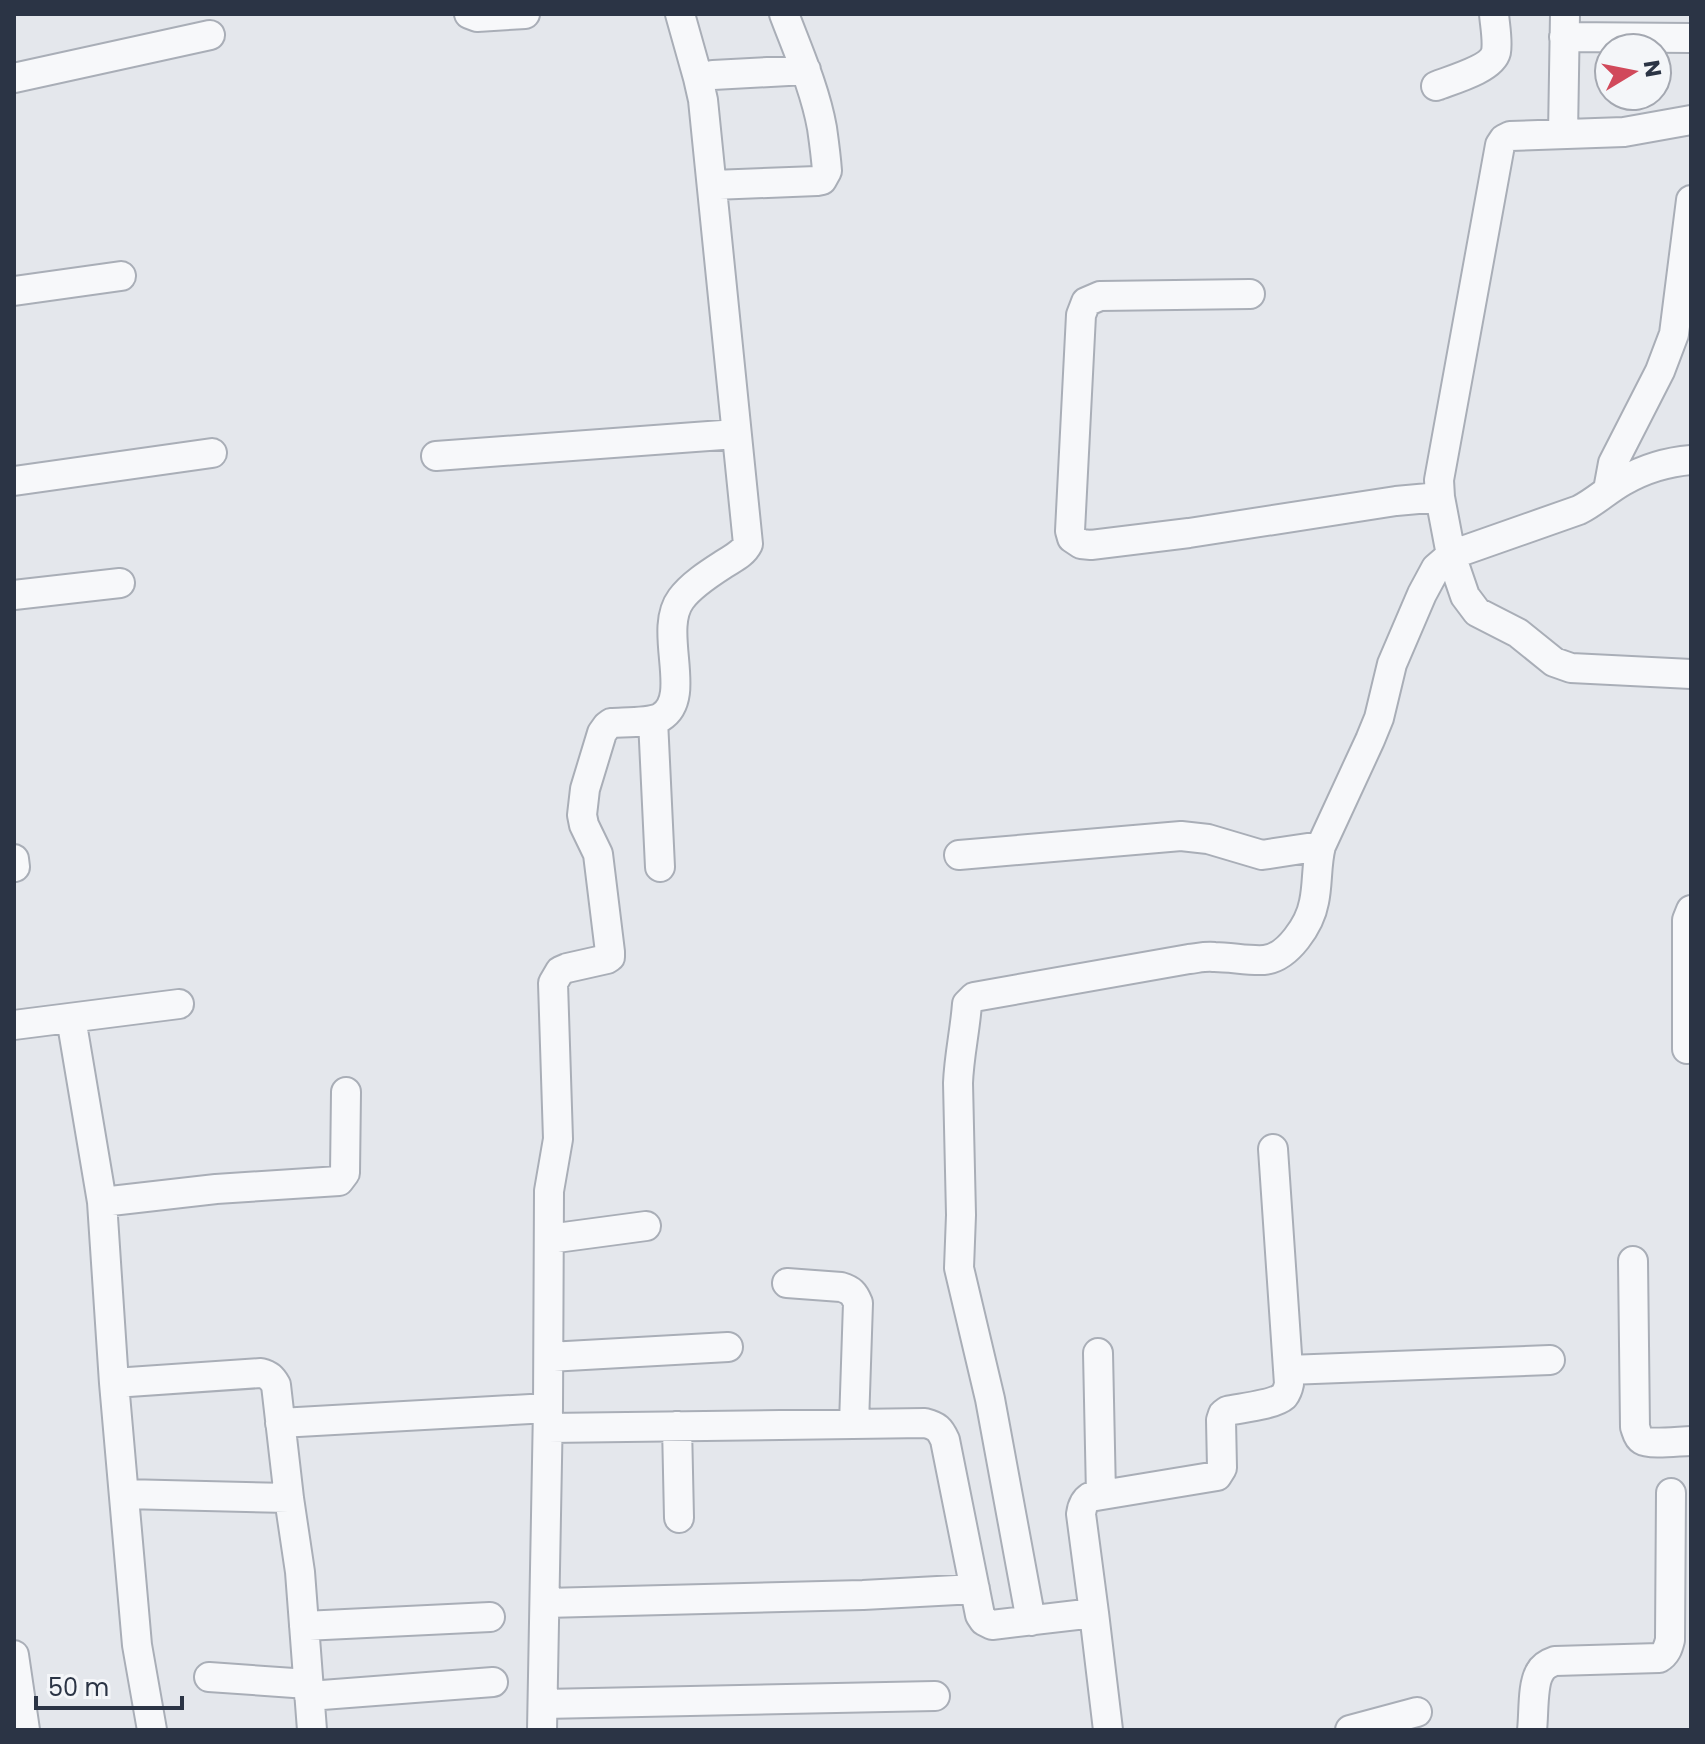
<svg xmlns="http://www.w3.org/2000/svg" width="1705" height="1744" font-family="Poppins,sans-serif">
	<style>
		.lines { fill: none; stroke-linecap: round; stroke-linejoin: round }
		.minor-casing { stroke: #a9aeb7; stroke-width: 32 }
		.minor { stroke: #f7f8fa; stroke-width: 28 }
	</style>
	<rect width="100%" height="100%" fill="#e4e7ec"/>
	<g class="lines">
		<g class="minor-casing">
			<path id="minor" d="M469,14L477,17L525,14
				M1564,37L1691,38
				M14,78L210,35
				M698,78L713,75L806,70
				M1436,86C1451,80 1492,69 1496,52C1498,41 1495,26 1494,14
				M1691,120L1624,132L1510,136L1504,139L1500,145L1439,480L1440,497L1451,555L1465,596L1477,612L1518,633L1554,662L1571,668L1691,674
				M1563,134L1565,14
				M713,185L817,181L822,180L827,171C826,157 824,142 822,128C815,89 798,51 784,14
				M14,291L121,276
				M1250,294L1100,296L1086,302L1081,315L1070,531L1072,538L1081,544L1091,545L1189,533L1396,501L1440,497
				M436,456L736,434
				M14,481L212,453
				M1608,490L1613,463L1660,371L1674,334L1691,200
				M14,595L120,583
				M653,720L660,867
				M959,855L1181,836L1208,839L1262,855L1321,846
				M14,859L15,867
				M71,1018L102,1202L114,1383L137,1645L152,1730
				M14,1025L179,1004
				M1687,1049V920L1691,910
				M102,1202L216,1189L339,1181L345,1173L346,1092
				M549,1239L646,1226
				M1633,1261L1635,1427C1637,1432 1637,1437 1642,1440C1650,1445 1680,1441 1691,1441
				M787,1283L841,1287C851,1290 854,1293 858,1303L854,1424
				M1098,1353L1101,1495
				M549,1357L728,1347
				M1288,1370L1550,1360
				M114,1383L261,1373C269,1375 272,1378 276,1385L289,1498L300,1572L312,1730
				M280,1423L548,1408
				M677,1426L679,1518
				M548,1428L925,1423C937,1426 940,1429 945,1440L980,1615L984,1621L992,1625L1094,1613L1108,1730
				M124,1494L289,1498
				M545,1603L863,1595L975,1589
				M1094,1613L1081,1514C1082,1506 1084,1501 1090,1497L1217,1476L1222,1468L1221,1420L1223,1414L1227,1411C1240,1408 1274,1405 1284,1396C1287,1392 1288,1389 1289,1384L1273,1149
				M1031,1621L990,1399L959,1268L961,1215L958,1083C959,1056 965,1031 967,1004L974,997L1189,959C1198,958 1206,956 1214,957C1231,957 1248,961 1264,960C1288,958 1310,924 1314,902C1318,884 1316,865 1321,846L1370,740L1379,718L1392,664L1422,594L1436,568L1451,555L1579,510C1595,502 1607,490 1623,481C1644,469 1666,462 1691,460
				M304,1626L490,1617
				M14,1655L25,1730
				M209,1677L308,1684
				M309,1696L493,1682
				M543,1704L935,1696
				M542,1730L548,1408L549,1191L558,1139L553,983L560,971L567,968L607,959L610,957V952L598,854L584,825L582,815L585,789L602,733L607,726L611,723C625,722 650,723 661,717C694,697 657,631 681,599C691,585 710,573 724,564C733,558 743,554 748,544L703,100L698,78L680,14
				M1350,1730L1417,1712
				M1532,1730C1534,1715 1532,1684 1540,1672C1543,1666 1549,1663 1555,1661L1659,1658C1666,1654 1668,1648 1670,1640L1671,1493"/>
		</g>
		<use href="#minor" class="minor"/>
	</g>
	<rect width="1705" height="1744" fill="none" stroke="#2b3445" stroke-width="32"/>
	<g transform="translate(1633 72) rotate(80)"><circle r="38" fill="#f4f6f9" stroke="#a4a8b1" stroke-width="2"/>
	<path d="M0-6L14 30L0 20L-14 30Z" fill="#d1495b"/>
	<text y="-12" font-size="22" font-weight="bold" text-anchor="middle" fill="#2b3445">N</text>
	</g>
	<path d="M36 1696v12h146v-12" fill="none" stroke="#2b3445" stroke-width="4"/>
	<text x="48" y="1696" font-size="24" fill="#2b3445" stroke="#f4f6f9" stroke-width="6" paint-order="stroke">50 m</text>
</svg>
